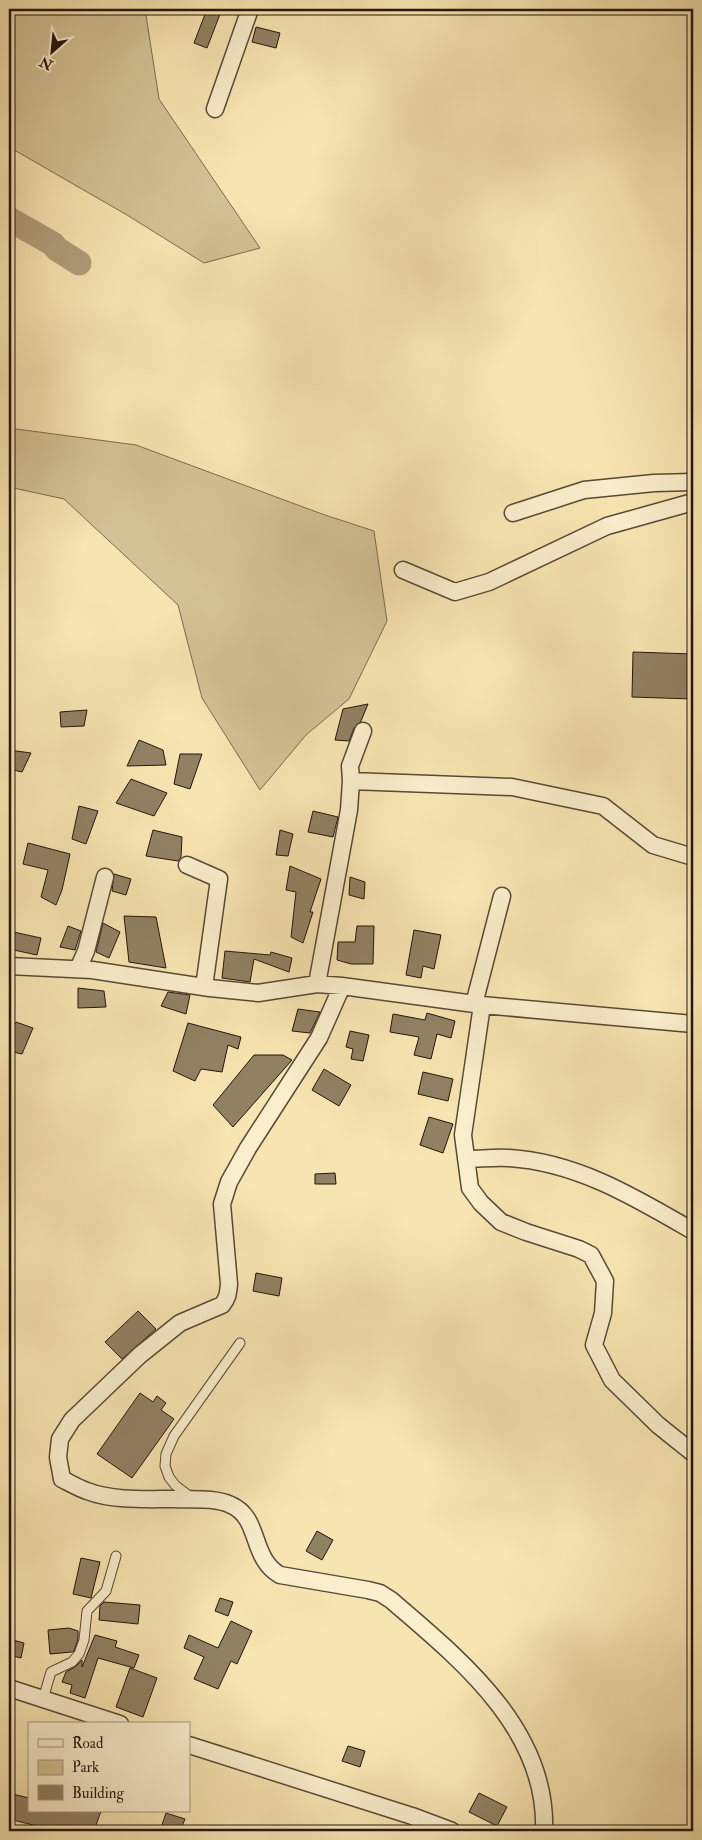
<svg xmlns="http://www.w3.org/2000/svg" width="702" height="1840" font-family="'IM FELL Double Pica',serif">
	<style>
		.green { fill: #d3c295; stroke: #7b6c52 }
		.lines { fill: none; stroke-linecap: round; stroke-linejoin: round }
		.river { stroke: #af9e7a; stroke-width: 25 }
		.building { fill: #918163; stroke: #23150e }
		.service-casing { stroke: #584937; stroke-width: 11 }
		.minor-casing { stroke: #584937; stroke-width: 19 }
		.service { stroke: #faeecc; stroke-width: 9 }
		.minor { stroke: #faeecc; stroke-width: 16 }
	</style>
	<rect width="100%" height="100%" fill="#f7e5b1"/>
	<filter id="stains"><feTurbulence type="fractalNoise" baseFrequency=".004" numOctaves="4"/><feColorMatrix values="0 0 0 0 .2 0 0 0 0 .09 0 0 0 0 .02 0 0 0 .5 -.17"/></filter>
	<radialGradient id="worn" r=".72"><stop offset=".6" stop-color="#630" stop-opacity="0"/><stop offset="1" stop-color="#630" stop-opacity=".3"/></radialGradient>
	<path class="green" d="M9,9H145L159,99L260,248L204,263L127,215L9,147Z
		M9,428L136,445L322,514L374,531L387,621L349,699L306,735L260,790L202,698L178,605L64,499L9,487Z"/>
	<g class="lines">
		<path class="river" d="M9,219L53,244L57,249L79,263"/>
	</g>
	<path class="building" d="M207,9H222L207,48L194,43Z
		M256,27L280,33L276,48L252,42Z
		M633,652L693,654V699L632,697Z
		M368,704L361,721L354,728L349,741L335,740L343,709Z
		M87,710L84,726L61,727L60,712Z
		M139,740L163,750L166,765L127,766Z
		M9,750L31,753L22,772L9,769Z
		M180,754H202L190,789L174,784Z
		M131,779L167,793L154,816L116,803Z
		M79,806L98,811L86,844L72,839Z
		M313,811L338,817L333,837L308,832Z
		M153,830L182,837L181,857L178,861L146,856Z
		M280,830L293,834L288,856L276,855Z
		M28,843L70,854L62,890L56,905L41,897L48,870L23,864Z
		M290,866L321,879L310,912H313L303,943L291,937L296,892L286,890Z
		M114,874L131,879L126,895L112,891Z
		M350,877L365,882L364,899L349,895Z
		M124,916L156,917L166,968L129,962Z
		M103,923L120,932L109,958L96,952Z
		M68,926L81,931L75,950L60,947Z
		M357,926H374L373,964H351L337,960L338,942H355Z
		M414,930L441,935L434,969L423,966L421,978L406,975Z
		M9,931L41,938L37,955L9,949Z
		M225,951L270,955L271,952L292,958L289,972L254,959L250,982L222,978Z
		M78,988L104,991L106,1007L78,1008Z
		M168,992L190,995L186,1014L161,1006Z
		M298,1009L320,1012L310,1033L292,1031Z
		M427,1013L455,1021L451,1038L437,1034L431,1059L414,1055L419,1037L390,1032L393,1014L425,1020Z
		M16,1022L33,1028L22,1054L9,1051V1034H11Z
		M188,1023L241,1037L238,1049L228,1045L222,1072L201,1069L195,1081L173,1071Z
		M350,1031L369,1035L363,1061L351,1059L353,1049L346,1047Z
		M254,1055H283L292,1060L233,1127L213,1105Z
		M324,1069L351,1085L339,1106L312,1090Z
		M423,1072L453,1079L448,1101L418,1094Z
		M429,1117L453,1124L443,1153L420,1145Z
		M335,1173L336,1184H315V1174Z
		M256,1273L282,1278L279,1296L253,1291Z
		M138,1311L156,1329L122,1359L105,1342Z
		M140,1393L153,1402L157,1396L166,1403L161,1410L174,1419L132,1478L97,1454Z
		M317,1531L333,1540L322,1560L306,1551Z
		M81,1558L100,1562L91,1598L73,1594Z
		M220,1598L233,1602L228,1616L215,1611Z
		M104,1602L140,1605L138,1624L99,1620L100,1606Z
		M231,1621L252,1631L237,1664L231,1661L218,1689L194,1679L204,1657L184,1648L189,1635L218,1648Z
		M69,1628L78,1631V1639L74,1651L72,1652L50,1654L48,1630Z
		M95,1635L117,1641L115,1647L139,1655L134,1668L98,1658L85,1698L70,1693L72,1685L62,1682L66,1672L75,1667L82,1660V1667Z
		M9,1639L24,1643L21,1658L9,1655Z
		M130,1668L157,1678L143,1717L116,1707Z
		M348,1746L365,1751L360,1767L342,1761Z
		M9,1793L29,1798V1811H101L94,1831H57L9,1819Z
		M479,1793L507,1807L497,1826L469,1812Z
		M166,1813L185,1819L180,1831H160Z"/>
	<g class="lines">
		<g class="service-casing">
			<path id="service" d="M192,1498L175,1485L169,1477L165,1466L166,1454L174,1436L240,1343
				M43,1699L51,1672L72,1662L79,1654L84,1640L87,1611L106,1591L116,1556"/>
		</g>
		<g class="minor-casing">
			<path id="minor" d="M215,109L250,9
				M513,513L584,490L654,483L693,482
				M403,570L455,592L489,582L607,526L693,502
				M351,781L350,766L363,731
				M187,865L219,879L204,987
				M9,966L92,970L210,988L258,993L317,984L342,986L482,1005L693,1024
				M78,969L86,951L105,877
				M317,984L349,810L351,781L512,787L603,806L653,845L693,857
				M342,986L319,1038L248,1148L229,1182L222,1204L229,1284C228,1293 228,1298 222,1305L180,1323L140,1355L72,1420L60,1439L58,1457L62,1479C70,1483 78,1488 87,1491C113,1501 146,1499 174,1499C192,1500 214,1497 231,1505C261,1518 250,1558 280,1575L368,1590L380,1593L391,1600C461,1660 548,1730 544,1831
				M474,1004L502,896
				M482,1005L463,1135L470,1188L481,1203L501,1222L526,1232L579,1249L591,1255L605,1281L603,1313L594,1345L612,1380L658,1425L693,1453
				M466,1159C480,1159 495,1157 509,1158C577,1162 636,1198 693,1231
				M9,1688L120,1724
				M189,1745L412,1816L452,1831"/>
		</g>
		<use href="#service" class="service"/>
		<use href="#minor" class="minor"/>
	</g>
	<rect width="702" height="1840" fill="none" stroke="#f7e5b1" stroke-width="30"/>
	<rect x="10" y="10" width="682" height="1820" fill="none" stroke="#23150e" stroke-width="2.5"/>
	<rect x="15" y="15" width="672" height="1810" fill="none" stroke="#23150e"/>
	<rect x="28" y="1722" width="162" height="90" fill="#faeecc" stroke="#a49780"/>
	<rect x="38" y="1739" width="25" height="8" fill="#faeecc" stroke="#a49780"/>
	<text x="72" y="1748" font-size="15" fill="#23150e">Road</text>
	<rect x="38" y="1760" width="25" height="15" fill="#d3c295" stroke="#a49780"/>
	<text x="72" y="1772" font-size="15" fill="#23150e">Park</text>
	<rect x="38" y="1785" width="25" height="15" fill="#918163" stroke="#a49780"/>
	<text x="72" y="1798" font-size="15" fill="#23150e">Building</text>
	<g transform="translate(52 52) rotate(207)" stroke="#faeecc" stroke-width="4" paint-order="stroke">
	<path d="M0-4L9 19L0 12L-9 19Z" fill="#23150e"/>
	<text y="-8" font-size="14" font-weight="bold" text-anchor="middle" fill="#23150e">N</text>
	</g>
	<rect width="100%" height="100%" filter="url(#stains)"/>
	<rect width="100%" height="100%" fill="url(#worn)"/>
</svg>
